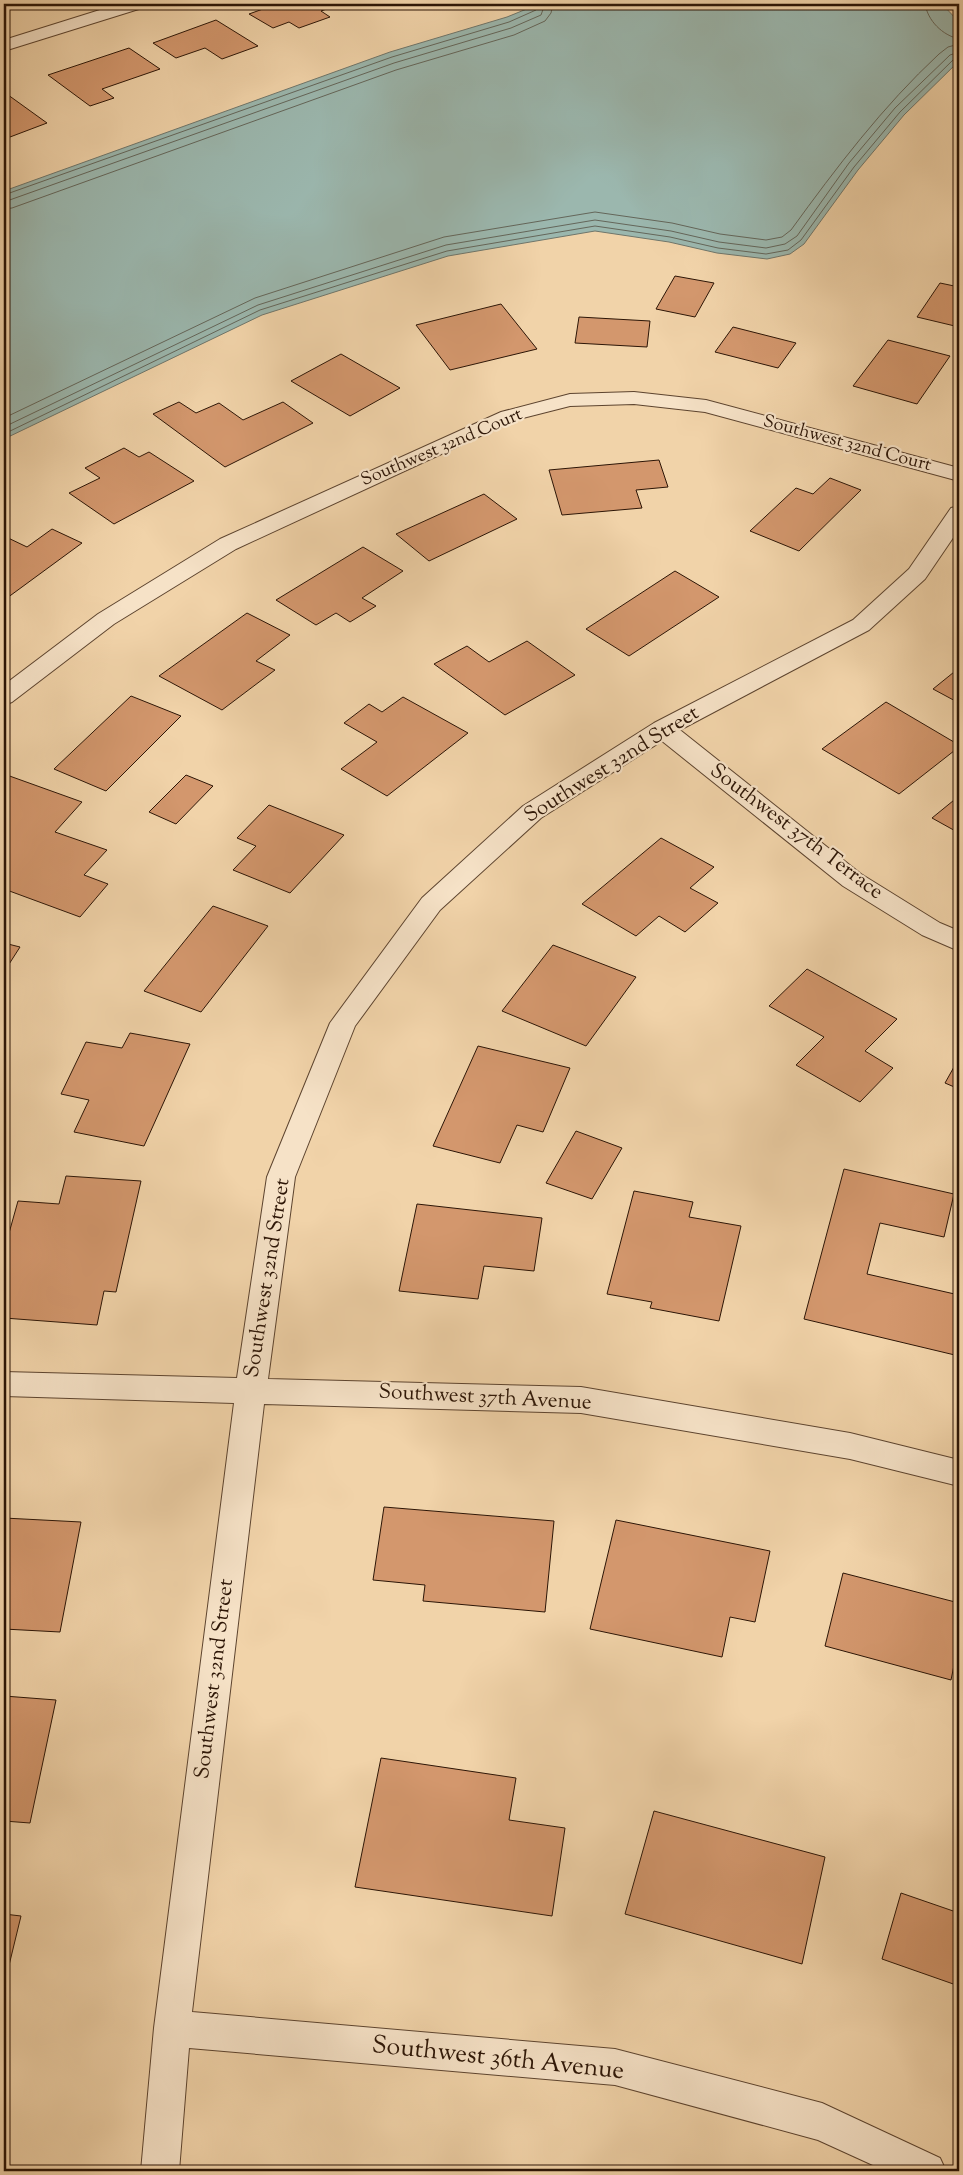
<svg xmlns="http://www.w3.org/2000/svg" width="963" height="2175" font-family="'Sorts Mill Goudy',serif">
	<style>
		.water { fill: #9bb7ae; stroke: #6f766b }
		.lines { fill: none; stroke-linecap: round; stroke-linejoin: round }
		.shore { stroke: #64665a; stroke-width: 1 }
		.building { fill: #d3976d; stroke: #2c1506 }
		.minor-casing { stroke: #5d442f; stroke-width: 2 }
		.minor { fill: #f6e2c7; fill-rule: evenodd }
		.labels { text-anchor: middle; dominant-baseline: central; stroke-width: 4.5; stroke-linejoin: round; paint-order: stroke }
		.far-street-label { font-size: 18px; fill: #2c1506; stroke: #f6e2c7 }
		.street-label { font-size: 21px; fill: #2c1506; stroke: #f6e2c7 }
		.near-street-label { font-size: 25px; fill: #2c1506; stroke: #f6e2c7 }
	</style>
	<rect width="100%" height="100%" fill="#f1d3a9"/>
	<filter id="stains"><feTurbulence type="fractalNoise" baseFrequency=".004" numOctaves="4"/><feColorMatrix values="0 0 0 0 .2 0 0 0 0 .09 0 0 0 0 .02 0 0 0 .5 -.17"/></filter>
	<radialGradient id="worn" r=".72"><stop offset=".6" stop-color="#630" stop-opacity="0"/><stop offset="1" stop-color="#630" stop-opacity=".3"/></radialGradient>
	<path class="water" d="M539,4H942L959,22V61L904,115L858,170L804,244L790,254L767,259L717,253L669,242L595,231L448,256L262,315L4,439V191L390,52L507,17Z"/>
	<g class="lines">
		<path class="shore" d="M925,4C928,21 942,35 959,39
			M4,195L392,57L509,22L536,10L539,4
			M4,202L394,63L511,28L541,15L545,4
			M4,209L12,208L396,70L514,35L545,21L551,13L553,4
			M4,418L255,298L444,237L595,212L672,223L720,234L766,240L782,237L791,230C836,168 883,106 939,54L948,47L959,44
			M4,427L258,305L446,245L595,220L671,231L719,242L766,248L785,244L797,236L849,163L895,108L950,55L959,52
			M4,434L260,310L447,251L595,226L670,237L718,248L766,254L788,250L801,240L854,167L900,112L954,59L959,58"/>
	</g>
	<path class="building" d="M277,4H341L321,11L330,17L299,28L289,22L273,28L249,14Z
		M216,20L258,46L222,59L205,48L176,58L153,43Z
		M129,48L160,69L102,89L114,98L90,106L48,75Z
		M4,92L47,123L10,137L4,132Z
		M675,276L714,283L695,317L656,309Z
		M940,283L959,287V327L917,317Z
		M501,304L537,349L450,370L416,325Z
		M579,317L650,321L647,347L575,343Z
		M733,327L796,343L778,368L715,352Z
		M888,340L950,356L917,404L853,386Z
		M341,354L400,388L350,416L291,381Z
		M179,402L196,413L219,403L243,420L283,402L313,423L225,467L153,414Z
		M124,448L139,457L149,452L194,481L114,524L69,493L100,478L85,468Z
		M659,460L668,487L636,490L642,508L562,515L549,470Z
		M830,478L861,490L799,551L750,531L796,488L813,494Z
		M484,494L517,519L429,561L396,534Z
		M52,529L82,543L7,598L4,596V536L27,547Z
		M363,547L403,571L362,598L376,606L350,622L336,613L316,625L276,600Z
		M675,571L719,597L629,656L586,629Z
		M247,613L290,635L256,661L275,670L222,710L159,676Z
		M527,641L575,675L505,715L434,664L467,646L489,662Z
		M959,668V703L933,689Z
		M131,696L181,716L106,791L54,769Z
		M403,697L468,733L387,796L341,769L377,742L344,723L369,704L382,712Z
		M886,702L959,745V747L899,794L822,749Z
		M4,774L82,802L55,832L107,850L84,875L108,884L80,917L4,889Z
		M186,775L213,786L176,824L149,812Z
		M959,796V833L932,818Z
		M269,805L344,835L290,893L233,870L256,846L237,838Z
		M661,838L714,867L690,888L718,903L685,932L659,916L636,936L582,904Z
		M213,906L268,926L201,1012L144,991Z
		M4,943L20,947L4,972Z
		M553,945L636,977L586,1046L502,1011Z
		M807,969L897,1019L865,1051L893,1068L860,1102L796,1065L824,1037L769,1006Z
		M130,1033L190,1044L144,1146L74,1132L89,1100L61,1094L86,1042L122,1048Z
		M478,1046L570,1068L543,1132L517,1125L500,1163L433,1146Z
		M959,1058V1089L945,1083Z
		M576,1131L622,1148L592,1199L546,1183Z
		M844,1169L954,1194L944,1237L880,1223L867,1274L959,1295V1356L804,1319Z
		M66,1176L141,1181L116,1292L104,1291L97,1325L4,1318V1251L18,1201L59,1204Z
		M634,1191L693,1202L689,1217L741,1226L719,1321L650,1308L652,1302L607,1294Z
		M417,1204L542,1218L534,1271L484,1266L478,1299L399,1291Z
		M384,1507L554,1521L545,1612L423,1601L425,1585L373,1580Z
		M4,1518L81,1522L60,1632L4,1629Z
		M616,1520L770,1551L755,1622L730,1617L722,1657L590,1629Z
		M843,1573L959,1603V1641L951,1680L825,1646Z
		M4,1696L56,1700L30,1823L4,1821Z
		M381,1758L516,1778L509,1820L565,1828L552,1916L355,1887Z
		M654,1811L825,1857L802,1964L625,1914Z
		M901,1893L959,1913V1986L882,1959Z
		M4,1914L21,1916L4,1986Z"/>
	<g class="lines">
		<g class="minor-casing">
			<path id="minor" d="M119,4H145L142,8L4,51V40Z
				M634,392L706,400L959,468V481L705,412L634,404L570,406L515,420L236,549L114,624L12,702L4,705V685L98,614L220,539L501,412L570,394Z
				M959,506V529L925,579L869,630L680,730L861,874L940,923L959,931V951L922,935L843,886L662,741L541,818L440,910L355,1026L295,1177L268,1379L581,1387L850,1433L959,1460V1486L850,1459L581,1413L264,1404L192,2012L615,2049L822,2103L940,2158L946,2171H886L818,2140L615,2085L189,2048L179,2171H141L154,2028L234,1403L4,1396V1372L237,1378L267,1177L330,1023L422,898L523,806L654,723L853,620L909,569L951,508Z"/>
		</g>
		<use href="#minor" class="minor"/>
	</g>
	<g class="labels">
		<g class="far-street-label">
			<text transform="translate(847 444) rotate(15)">Southwest 32nd Court</text>
			<text transform="translate(442 448) rotate(-23)">Southwest 32nd Court</text>
		</g>
		<g class="street-label">
			<text transform="translate(612 765) rotate(-32)">Southwest 32nd Street</text>
			<text transform="translate(796 832) rotate(37)">Southwest 37th Terrace</text>
			<text transform="translate(268 1278) rotate(-81)">Southwest 32nd Street</text>
			<text transform="translate(485 1398) rotate(3)">Southwest 37th Avenue</text>
			<text transform="translate(215 1679) rotate(-83)">Southwest 32nd Street</text>
		</g>
		<g class="near-street-label">
			<text transform="translate(498 2059) rotate(6)">Southwest 36th Avenue</text>
		</g>
	</g>
	<rect width="963" height="2175" fill="none" stroke="#f1d3a9" stroke-width="20"/>
	<rect x="5" y="5" width="953" height="2165" fill="none" stroke="#2c1506" stroke-width="2.5"/>
	<rect x="10" y="10" width="943" height="2155" fill="none" stroke="#2c1506"/>
	<rect width="100%" height="100%" filter="url(#stains)"/>
	<rect width="100%" height="100%" fill="url(#worn)"/>
</svg>
